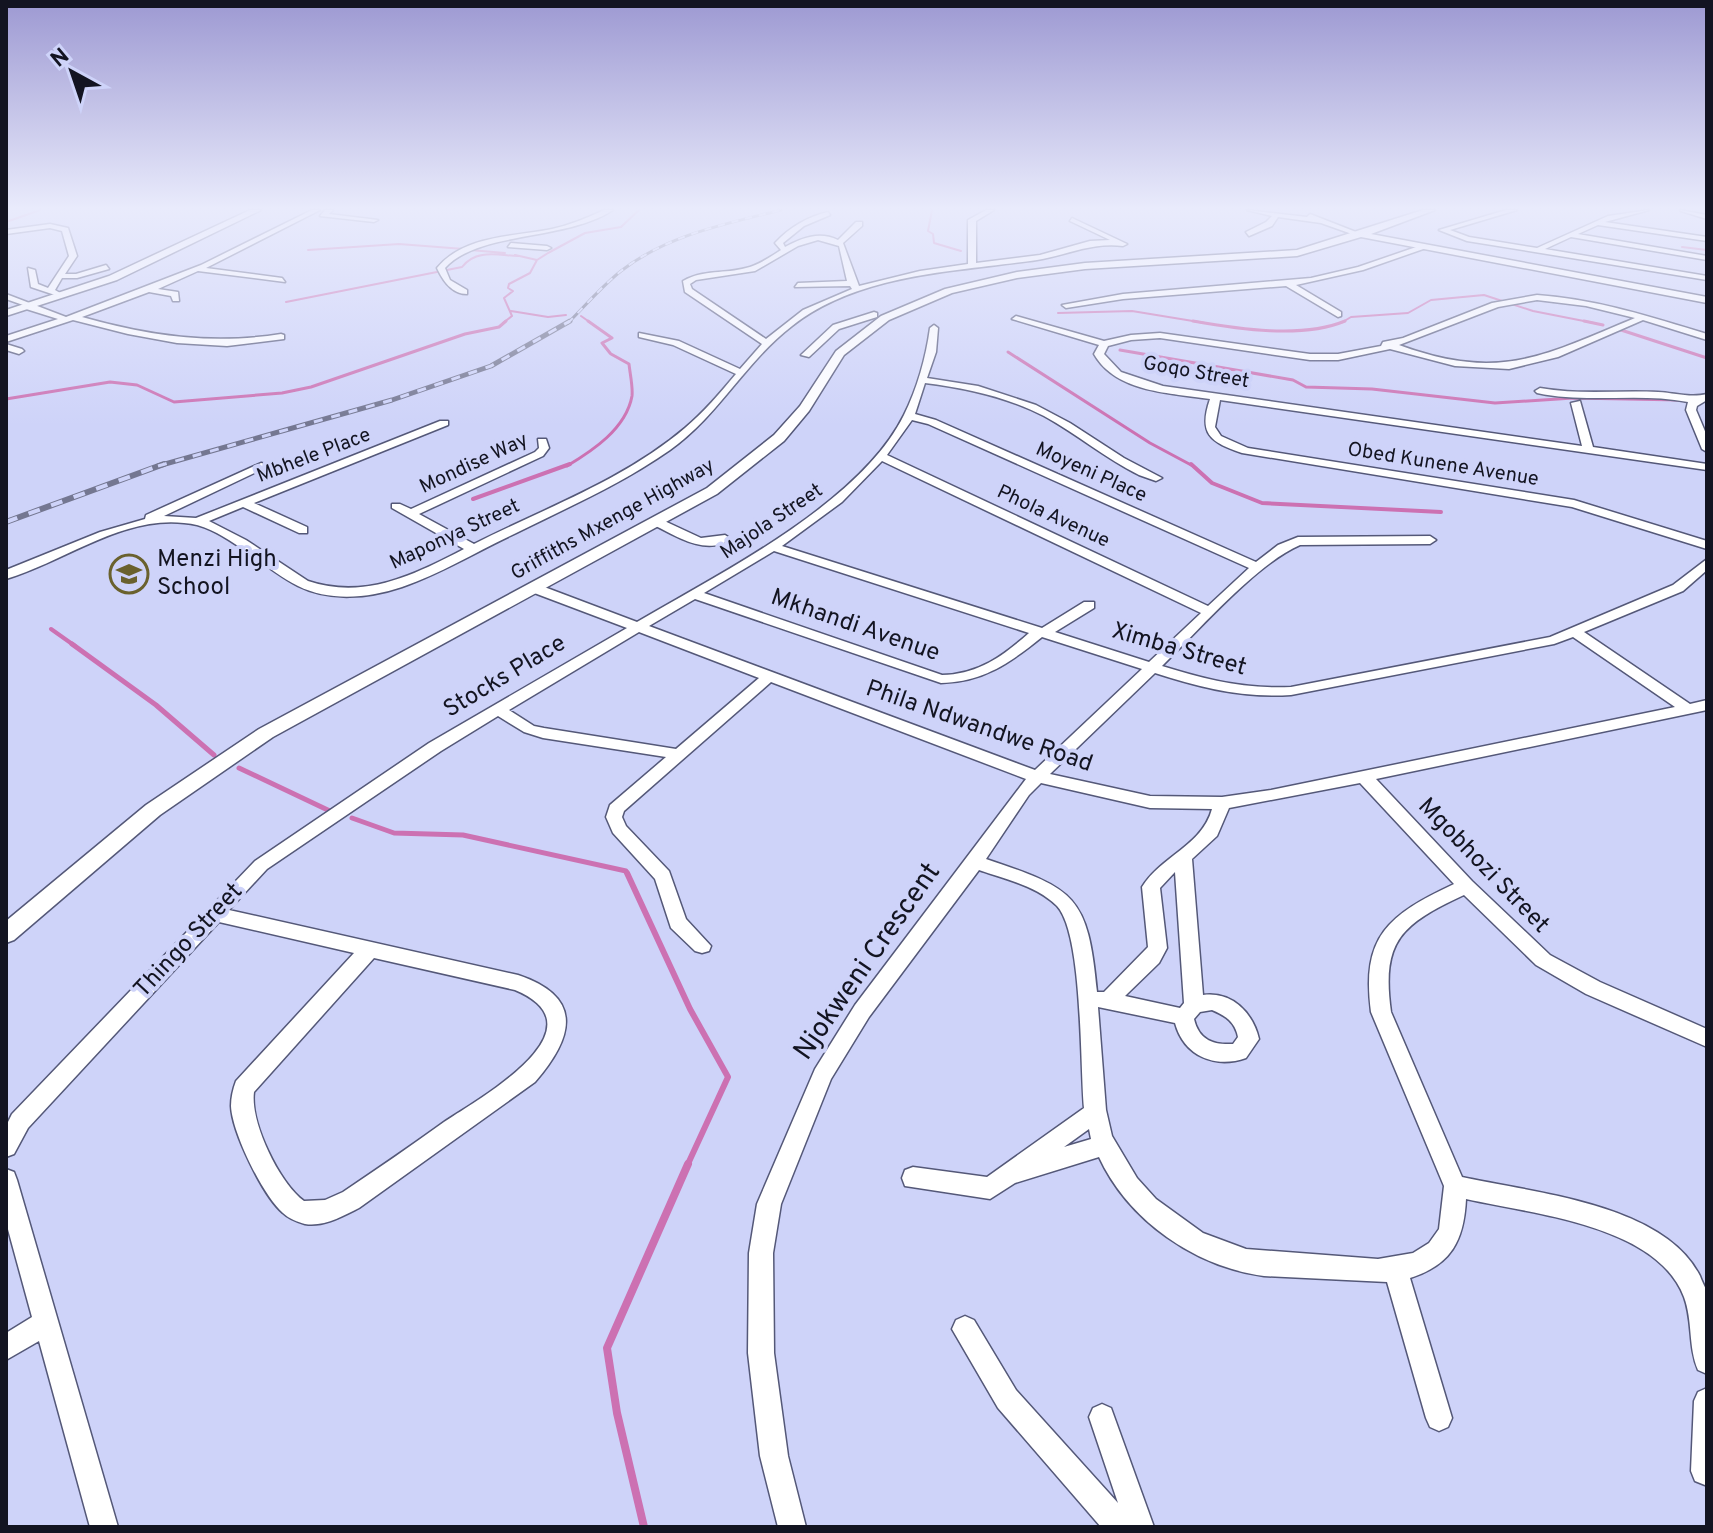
<svg xmlns="http://www.w3.org/2000/svg" width="1713" height="1533" font-family="Overpass,sans-serif">
	<style>
		.lines { fill: none; stroke-linecap: round; stroke-linejoin: round }
		.stream-far5 { stroke: #cc71b2; stroke-width: 2 }
		.stream-far4 { stroke: #cc71b2; stroke-width: 3 }
		.stream-far3 { stroke: #cc71b2; stroke-width: 4 }
		.stream-far2 { stroke: #cc71b2; stroke-width: 5 }
		.stream-far1 { stroke: #cc71b2; stroke-width: 6 }
		.stream { stroke: #cc71b2; stroke-width: 8 }
		.minor-casing { stroke: #545878; stroke-width: 3 }
		.tertiary-casing { stroke: #545878; stroke-width: 3 }
		.minor { fill: #fff; fill-rule: evenodd }
		.tertiary { fill: #fff; fill-rule: evenodd }
		.rail-far2-casing { stroke: #747791; stroke-width: 3 }
		.rail-far1-casing { stroke: #747791; stroke-width: 5 }
		.rail-casing { stroke: #747791; stroke-width: 6 }
		.rail-far2 { stroke: #ced3f9; stroke-width: 2; stroke-dasharray: 7; stroke-linecap: butt }
		.rail-far1 { stroke: #ced3f9; stroke-width: 3; stroke-dasharray: 9; stroke-linecap: butt }
		.rail { stroke: #ced3f9; stroke-width: 4; stroke-dasharray: 12; stroke-linecap: butt }
		.labels { text-anchor: middle; dominant-baseline: central; stroke-width: 8; stroke-linejoin: round; paint-order: stroke }
		.far-street-label { font-size: 20px; fill: #131421; stroke: #ced3f9 }
		.poi-label { font-size: 24px; fill: #131421; stroke: #ced3f9; text-anchor: start }
		.street-label { font-size: 24px; fill: #131421; stroke: #ced3f9 }
		.near-street-label { font-size: 28px; fill: #131421; stroke: #ced3f9 }
	</style>
	<rect width="100%" height="100%" fill="#ced3f9"/>
	<g class="lines">
		<path class="stream-far5" d="M932,210L928,231L933,234L934,243L961,251
			M6,222L40,210
			M1682,247L1707,250
			M308,250L399,244L464,249
			M470,250L505,253
			M515,255L537,260
			M286,302L462,267C476,249 497,255 518,256
			M511,311L548,317L566,315
			M1058,313L1132,311L1205,323
			M581,316L591,323
			M503,323L512,316L504,298L513,291L508,288L509,284L530,273L537,260L548,253L585,233L621,227L639,210
			M1341,323L1351,317L1408,313L1431,300L1484,295L1533,311L1594,323"/>
		<path class="stream-far4" d="M588,321L612,338L602,343L610,353
			M1193,321C1238,329 1302,339 1345,321
			M1584,321L1603,325
			M1621,330L1707,358
			M1120,350L1293,380L1306,387L1372,389L1495,403L1573,398L1680,400
			M1008,352L1150,443L1193,466
			M6,399L110,382L137,385L174,402L282,393L311,387L465,334L499,327L506,321
			M567,466C592,451 626,429 632,396C633,386 630,374 629,364L611,354"/>
		<path class="stream-far3" d="M1191,464L1212,483L1262,503L1441,512
			M473,499L570,464
			M51,629L75,646"/>
		<path class="stream-far2" d="M72,644L156,705L214,755
			M239,768L332,812
			M352,818L394,833L463,835L626,871L628,875"/>
		<path class="stream-far1" d="M627,873L690,1009L728,1077L687,1166"/>
		<path class="stream" d="M644,1527L617,1413L607,1348L688,1164"/>
		<g class="minor-casing">
			<path id="minor" d="M312,210H320L206,268L282,278L285,282L198,271L158,289L178,292L179,301H173L171,296L149,292L82,317C149,336 212,345 281,334L284,335V339L227,346L177,343L128,334L73,320L6,342V336L58,319L23,308V305L6,299V294L66,317L201,265Z
				M325,210H333L329,214L378,220L374,222L320,216Z
				M604,210H613C566,241 478,231 445,268L450,280L467,290V294C452,294 443,281 437,268C464,235 513,237 552,229C570,225 587,218 604,210Z
				M986,210H994L976,221V263L1040,255L1090,241L1110,240L1070,221L1072,218L1127,244L1123,246C1092,242 1067,255 1037,260C955,272 860,273 792,326C745,362 719,415 670,450C620,485 564,509 510,536C474,553 440,574 402,587C369,598 330,602 298,586C276,575 256,557 235,544C220,534 203,524 184,523C121,516 64,562 6,579V570L100,532L145,519L146,515L261,463L271,465L164,516L196,518L440,421H448V425L254,503L307,527V533H299L243,507L209,521L246,540L308,581C364,600 414,575 464,549L392,508V504H400L411,509L535,452L539,448L538,439H546L549,448L543,456L419,514L474,544C545,508 624,480 685,428C704,412 720,393 736,374L673,345L639,337V333L679,341L740,369L762,344L685,292L683,281C704,269 725,274 746,268C759,265 770,257 781,250L775,243C790,227 807,217 828,212L830,215L804,226L783,243L785,247C802,238 819,231 838,240L856,222H862V226L843,243L859,286L920,271L968,264V220ZM818,240L839,246L847,281L798,283L795,287L850,286L852,289L803,310L766,339L692,289L690,284L696,280L755,271L798,246Z
				M1247,210L1307,217L1310,214L1356,232L1352,234L1321,223L1278,217L1272,226L1249,236L1246,232L1266,222L1272,216Z
				M1506,210H1517L1450,230L1469,237L1537,248L1608,216L1649,210L1605,222L1707,237V241L1598,225L1578,234L1707,256V260L1571,237L1545,249L1707,276V280L1467,241L1439,230Z
				M1680,210L1707,215V219L1681,211Z
				M50,224L68,228L77,256L65,274H76L106,265L109,269L77,278H62L55,290L62,294L58,296L31,287L28,268L35,270L38,284L48,288L69,256L62,231L50,228L6,234V230Z
				M511,243L547,246L551,248L547,250L508,247Z
				M1422,245L1429,247L1363,270L1296,285L1341,312V316L1338,317L1286,286L1123,299L1066,308L1062,305L1123,294L1311,278L1358,267Z
				M1537,295C1596,299 1651,317 1707,334V340L1643,320L1558,357L1509,369L1455,366L1390,349L1338,360H1310L1160,338L1131,340L1108,346L1104,354L1121,372L1163,386L1582,446L1571,403L1580,401L1593,447L1707,464V470L1220,400L1215,427L1221,436L1248,448L1574,500L1707,541V549L1572,507L1242,453C1210,442 1198,434 1210,399C1172,393 1116,393 1094,354L1099,345L1012,319L1016,316L1104,341L1131,335L1160,333L1310,354H1338L1381,346L1383,342L1403,338L1492,303ZM1537,300L1586,306L1635,318C1543,356 1500,382 1399,345L1498,307Z
				M874,312L877,313V317L839,329L809,357L801,355L833,325Z
				M934,325L938,328L936,352L927,378L978,386L1036,405L1070,423L1124,458L1162,478L1156,481L1139,475C1106,459 1077,434 1044,416C1007,397 966,388 925,383L915,414L936,420L1256,562L1278,545L1298,537L1430,536L1436,540L1430,544L1300,545C1256,564 1198,631 1162,666C1207,680 1243,689 1291,687L1550,637L1673,585L1707,559V570L1683,591L1584,632L1690,704L1707,700V710L1376,779L1472,881L1550,955L1600,982L1707,1029V1047L1586,994L1536,965L1464,895C1402,924 1381,940 1391,1012L1462,1177C1535,1193 1664,1204 1700,1276C1702,1282 1706,1288 1707,1293C1711,1319 1707,1348 1707,1374L1698,1370C1688,1347 1693,1321 1684,1297C1657,1225 1533,1214 1466,1199C1464,1241 1451,1265 1410,1278L1452,1418L1448,1427L1439,1431L1430,1427L1426,1418L1387,1282L1264,1276C1195,1267 1128,1220 1099,1157L1015,1183L990,1199L905,1186L902,1178L905,1170L913,1167L987,1177L1084,1108C1080,1066 1083,934 1057,906C1037,886 1005,879 979,870L869,1017L831,1079L781,1204L773,1253L774,1353L788,1456L806,1527H778L760,1456L748,1353L749,1253L757,1204L815,1069L855,1005L1026,779L771,682L624,811L622,817L626,826L669,871L686,919L711,946L709,951L702,953L695,951L671,928L655,879L613,833L606,817L610,805L666,757L543,738L524,732L498,716L441,751L267,869L229,910L518,975C584,997 574,1037 535,1082L359,1208C343,1216 324,1227 305,1224C298,1222 289,1219 283,1213C263,1196 232,1132 231,1106C231,1097 233,1089 236,1081L354,953L219,922L28,1128L14,1154L6,1157V1126L12,1114L255,861L429,743L627,628L529,591V585H539L637,622C720,573 860,504 904,415C917,389 926,357 930,328ZM912,420L928,424L1249,568L1208,606L887,455ZM882,461L1201,613L1149,662L1055,632L1094,608V602H1084L1042,628L782,546L842,502ZM774,551L1029,633C1003,656 979,674 942,675L704,593ZM695,599L941,683C983,682 1010,663 1042,637L1142,669L1035,770L649,626ZM639,632L759,678L676,749L544,728L534,726L509,710ZM1573,637L1675,707L1271,790L1222,797L1150,796L1050,774L1155,673C1202,688 1241,698 1291,695L1554,644ZM1041,783L1150,808L1212,809C1202,846 1161,856 1142,887L1148,947L1104,992H1097C1088,895 1075,889 986,859L1029,795ZM1360,783L1454,884C1388,915 1361,936 1371,1012L1444,1186L1439,1229L1429,1243L1413,1253L1378,1259L1246,1249L1203,1233L1156,1199L1137,1178L1112,1136L1106,1110L1098,1007L1175,1023C1184,1056 1215,1069 1246,1058L1259,1039C1253,1013 1232,991 1203,995L1192,859L1217,836L1229,808ZM1175,872L1184,1003L1180,1008L1125,996L1159,963L1167,948L1160,888ZM374,958L515,990C606,1028 480,1098 444,1122C411,1146 377,1169 343,1192L325,1200L304,1201C279,1183 250,1122 254,1092ZM1212,1010C1226,1016 1235,1022 1238,1037L1233,1044C1213,1045 1199,1040 1194,1019L1200,1012ZM1089,1129L1091,1139L1064,1147Z
				M6,344L22,349L24,351L19,354L6,350Z
				M1540,388C1580,395 1619,390 1658,392C1676,393 1690,398 1707,394V400L1697,406L1696,410L1707,436V452L1702,449L1686,410L1688,402C1638,392 1587,404 1537,393L1535,391Z
				M658,518L701,538L725,535L731,539C707,556 677,537 654,525V519Z
				M6,1169L14,1172L17,1180L118,1527H90L39,1341L6,1360V1333L32,1317L6,1222Z
				M965,1316L974,1320L1016,1390L1118,1503L1089,1417L1093,1408L1102,1404L1111,1408L1154,1527H1101L998,1408L952,1329L956,1320Z
				M1707,1388V1484L1705,1485L1695,1481L1691,1471L1694,1401L1698,1392Z"/>
		</g>
		<g class="tertiary-casing">
			<path id="tertiary" d="M250,210H261L117,280L6,316V310L109,276Z
				M1423,210H1435L1371,234L1707,297V303L1361,237L1297,256L1085,269L1017,278L952,293L889,320L844,355L809,411L784,441L717,494L273,737L160,815L14,940L6,943V921L146,805L259,729L707,488L774,435L800,406L836,351L881,316L945,289L1017,272L1085,263L1297,250Z"/>
		</g>
		<use href="#minor" class="minor"/>
		<use href="#tertiary" class="tertiary"/>
		<g class="rail-far2-casing">
			<path id="rail-far2" d="M568,323C585,306 602,286 621,271C667,235 725,224 781,210"/>
		</g>
		<g class="rail-far1-casing">
			<path id="rail-far1" d="M158,466L392,400L491,366L570,321"/>
		</g>
		<g class="rail-casing">
			<path id="rail" d="M6,522L164,464"/>
		</g>
		<use href="#rail-far2" class="rail-far2"/>
		<use href="#rail-far1" class="rail-far1"/>
		<use href="#rail" class="rail"/>
	</g>
	<linearGradient id="sky" x2="0" y2="1"><stop stop-color="#9d99d2"/><stop offset="0.49" stop-color="#e9ebfc"/><stop offset="1" stop-color="#e9ebfc" stop-opacity="0"/></linearGradient>
	<rect width="1713" height="425" fill="url(#sky)"/>
	<defs>
		<g id="school-ring" transform="scale(2)"><circle r="9.5" fill="#ced3f9" stroke="#6a612d" stroke-width="1.5"/><path d="M0-5L7-2L0 1L-7-2ZM-4 1L0 2.5L4 1V4Q0 6-4 4Z" fill="#6a612d"/></g>
	</defs>
	<g fill-rule="evenodd">
		<use href="#school-ring" x="129" y="574"/>
	</g>
	<g class="labels">
		<g class="far-street-label">
			<text transform="translate(1196 373) rotate(10)">Goqo Street</text>
			<text transform="translate(314 456) rotate(-21)">Mbhele Place</text>
			<text transform="translate(474 464) rotate(-25)">Mondise Way</text>
			<text transform="translate(1443 465) rotate(9)">Obed Kunene Avenue</text>
			<text transform="translate(1091 473) rotate(24)">Moyeni Place</text>
			<text transform="translate(1053 517) rotate(25)">Phola Avenue</text>
			<text transform="translate(613 520) rotate(-29)">Griffiths Mxenge Highway</text>
			<text transform="translate(772 522) rotate(-34)">Majola Street</text>
			<text transform="translate(455 535) rotate(-25)">Maponya Street</text>
		</g>
		<g class="poi-label">
			<text x="157" y="560">Menzi High<tspan x="157" dy="28">School</tspan></text>
		</g>
		<g class="street-label">
			<text transform="translate(855 626) rotate(19)">Mkhandi Avenue</text>
			<text transform="translate(1179 650) rotate(16)">Ximba Street</text>
			<text transform="translate(505 677) rotate(-31)">Stocks Place</text>
			<text transform="translate(979 727) rotate(19)">Phila Ndwandwe Road</text>
			<text transform="translate(1483 866) rotate(46)">Mgobhozi Street</text>
			<text transform="translate(189 941) rotate(-47)">Thingo Street</text>
		</g>
		<g class="near-street-label">
			<text transform="translate(868 962) rotate(-55)">Njokweni Crescent</text>
		</g>
	</g>
	<rect width="1713" height="1533" fill="none" stroke="#131421" stroke-width="16"/>
	<g transform="translate(72 72) rotate(320)" stroke="#ced3f9" stroke-width="6" paint-order="stroke">
	<path d="M0-6L14 30L0 20L-14 30Z" fill="#131421"/>
	<text y="-12" font-size="22" font-weight="bold" text-anchor="middle" fill="#131421">N</text>
	</g>
</svg>
